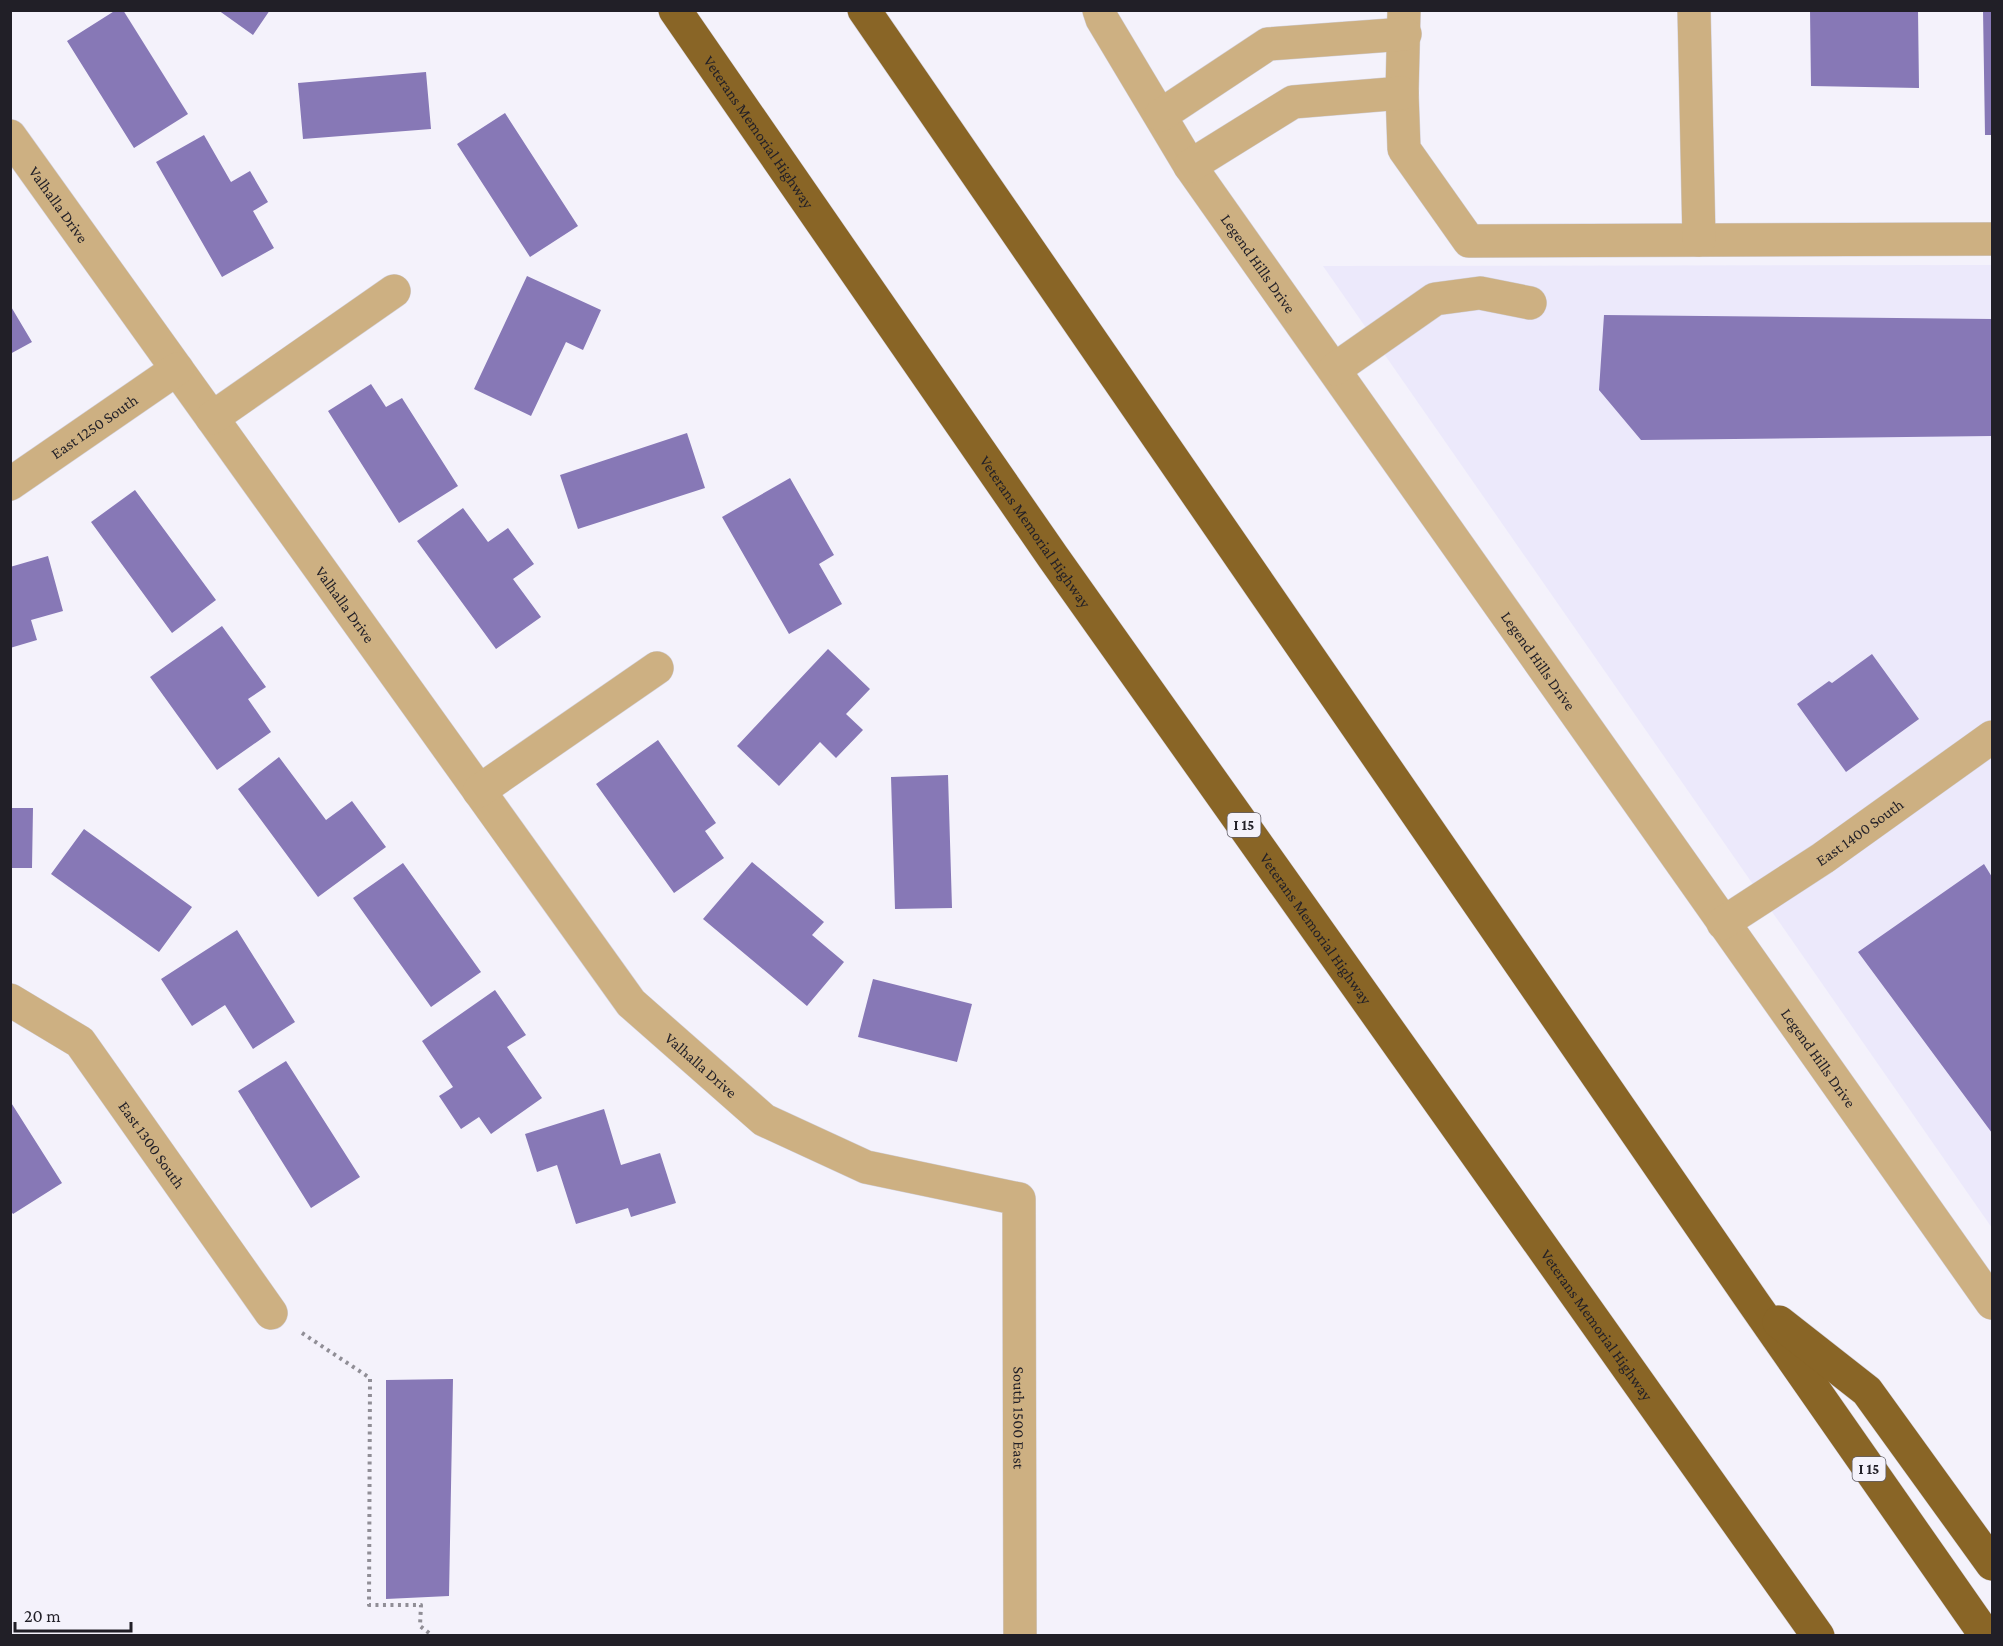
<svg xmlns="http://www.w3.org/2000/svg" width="2003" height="1646" font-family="'Crimson Pro',serif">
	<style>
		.built { fill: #ece9fb }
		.building { fill: #8778b6 }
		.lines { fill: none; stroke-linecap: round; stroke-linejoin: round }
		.minor-casing { stroke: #d2d0d9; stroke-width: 34 }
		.highway-casing { stroke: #d2d0d9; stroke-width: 34 }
		.path { stroke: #908e96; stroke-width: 4; stroke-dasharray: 3 4.5; stroke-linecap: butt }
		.minor { stroke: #cdb082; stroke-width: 33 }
		.highway { stroke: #896526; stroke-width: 33 }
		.labels { text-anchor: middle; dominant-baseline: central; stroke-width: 5; stroke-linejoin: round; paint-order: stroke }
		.shield { fill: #f4f2fb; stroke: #605e67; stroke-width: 1.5 }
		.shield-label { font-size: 15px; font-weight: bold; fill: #211f27 }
		.street-label { font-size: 16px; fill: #211f27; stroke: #f4f2fb }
	</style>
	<rect width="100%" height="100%" fill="#f4f2fb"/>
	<path class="built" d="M1992,265V1228L1323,266Z"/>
	<path class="building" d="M116,10H123L188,114L134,148L67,41Z
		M218,10H270L253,35Z
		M1810,10H1918L1919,88L1811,86Z
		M1983,10H1992V135H1985Z
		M426,72L431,129L303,139L298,83Z
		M505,113L578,226L530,257L457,144Z
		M204,135L231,182L250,171L268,202L253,211L274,248L222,277L156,162Z
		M527,276L601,310L583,350L566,342L531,416L474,389Z
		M10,305L32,342L10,354Z
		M1604,315L1992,319V436L1641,440L1599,390Z
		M371,384L386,407L402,398L458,486L399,523L328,411Z
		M687,433L705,488L578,529L560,475Z
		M790,478L834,555L819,564L842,604L789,634L722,517Z
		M135,490L216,600L172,633L91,522Z
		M463,508L488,542L508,528L534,564L513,579L541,617L496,649L417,541Z
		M48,556L63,611L31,620L37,640L10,648V567Z
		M222,626L266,687L248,699L271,732L217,770L150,677Z
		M828,649L870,689L846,714L863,730L836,758L820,742L779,786L737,746Z
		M1872,654L1919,719L1846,772L1797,704L1829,681L1832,683Z
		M658,740L716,823L705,831L724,858L674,893L596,784Z
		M279,757L326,820L352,801L386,847L318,897L238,789Z
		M948,775L952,908L895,909L891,777Z
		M10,808H33L32,868H10Z
		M84,829L192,907L159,952L51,874Z
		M752,862L824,922L812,935L844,962L807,1006L703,919Z
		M403,863L481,972L431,1007L353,898Z
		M1984,864L1992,877V1133L1858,952Z
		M237,930L295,1022L253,1049L225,1005L192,1026L161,979Z
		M873,979L972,1004L957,1062L858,1037Z
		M495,990L526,1035L507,1047L542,1098L491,1134L479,1117L461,1129L439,1096L453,1087L422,1041Z
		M286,1061L360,1177L311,1208L238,1091Z
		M10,1101L62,1183L13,1214L10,1210Z
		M604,1109L621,1165L660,1153L676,1203L631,1217L628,1208L576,1224L557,1165L537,1172L525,1134Z
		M453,1379L449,1596L386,1599V1380Z"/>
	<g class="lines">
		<g class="minor-casing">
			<g id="minor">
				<path id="s1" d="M1099,10L1102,19L1190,166L1992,1303"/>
				<path d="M1404,10L1402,93L1404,149L1469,241L1992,239"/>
				<path d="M1694,10L1699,240"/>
				<path d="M1161,115L1268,44L1405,34"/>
				<path id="s2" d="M10,136L631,1003L764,1120L866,1167L1019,1199L1020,1636"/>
				<path d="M1190,166L1293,102L1402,93"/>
				<path d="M1335,369L1435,299L1480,293L1530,303"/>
				<path d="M212,418L394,291"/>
				<path id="s3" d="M10,484L177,369"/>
				<path d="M479,791L657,668"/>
				<path id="s4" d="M1723,923L1823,858L1992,737"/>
				<path id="s5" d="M10,1000L80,1042L271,1313"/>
			</g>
		</g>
		<g class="highway-casing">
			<g id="highway">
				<path id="s6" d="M675,10L1053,557L1818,1636"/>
				<path d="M864,10L1753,1302L1986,1636"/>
				<path d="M1779,1322L1867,1391L1992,1564"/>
			</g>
		</g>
		<path class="path" d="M302,1333L370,1378L369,1605H421L420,1626L433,1636"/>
		<use href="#minor" class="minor"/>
		<use href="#highway" class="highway"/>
	</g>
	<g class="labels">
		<g class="shield">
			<rect x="1227.5" y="813" width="33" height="24" rx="4.5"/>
			<rect x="1852.5" y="1457" width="33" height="24" rx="4.5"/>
		</g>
		<g class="shield-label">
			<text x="1244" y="825">I 15</text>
			<text x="1869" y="1469">I 15</text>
		</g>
		<g class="street-label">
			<text stroke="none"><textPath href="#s6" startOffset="148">Veterans Memorial Highway</textPath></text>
			<text stroke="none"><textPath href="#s2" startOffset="84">Valhalla Drive</textPath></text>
			<text stroke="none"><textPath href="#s1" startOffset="300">Legend Hills Drive</textPath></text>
			<text stroke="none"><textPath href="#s3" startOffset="102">East 1250 South</textPath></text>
			<text stroke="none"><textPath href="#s6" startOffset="634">Veterans Memorial Highway</textPath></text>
			<text stroke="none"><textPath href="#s2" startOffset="576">Valhalla Drive</textPath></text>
			<text stroke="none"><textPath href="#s1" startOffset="786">Legend Hills Drive</textPath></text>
			<text stroke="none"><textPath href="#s4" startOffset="164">East 1400 South</textPath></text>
			<text stroke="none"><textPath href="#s6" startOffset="1120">Veterans Memorial Highway</textPath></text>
			<text stroke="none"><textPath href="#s1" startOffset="1272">Legend Hills Drive</textPath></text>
			<text stroke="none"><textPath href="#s2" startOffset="1160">Valhalla Drive</textPath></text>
			<text stroke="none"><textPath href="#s5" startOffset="207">East 1300 South</textPath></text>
			<text stroke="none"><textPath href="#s6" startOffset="1606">Veterans Memorial Highway</textPath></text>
			<text stroke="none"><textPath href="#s2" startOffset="1731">South 1500 East</textPath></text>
		</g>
	</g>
	<rect width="2003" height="1646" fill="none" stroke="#211f27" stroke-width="24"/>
	<path d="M15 1622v9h116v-9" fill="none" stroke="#211f27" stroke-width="3"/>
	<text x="24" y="1622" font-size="18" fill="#211f27" stroke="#f4f2fb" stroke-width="4.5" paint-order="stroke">20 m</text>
</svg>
